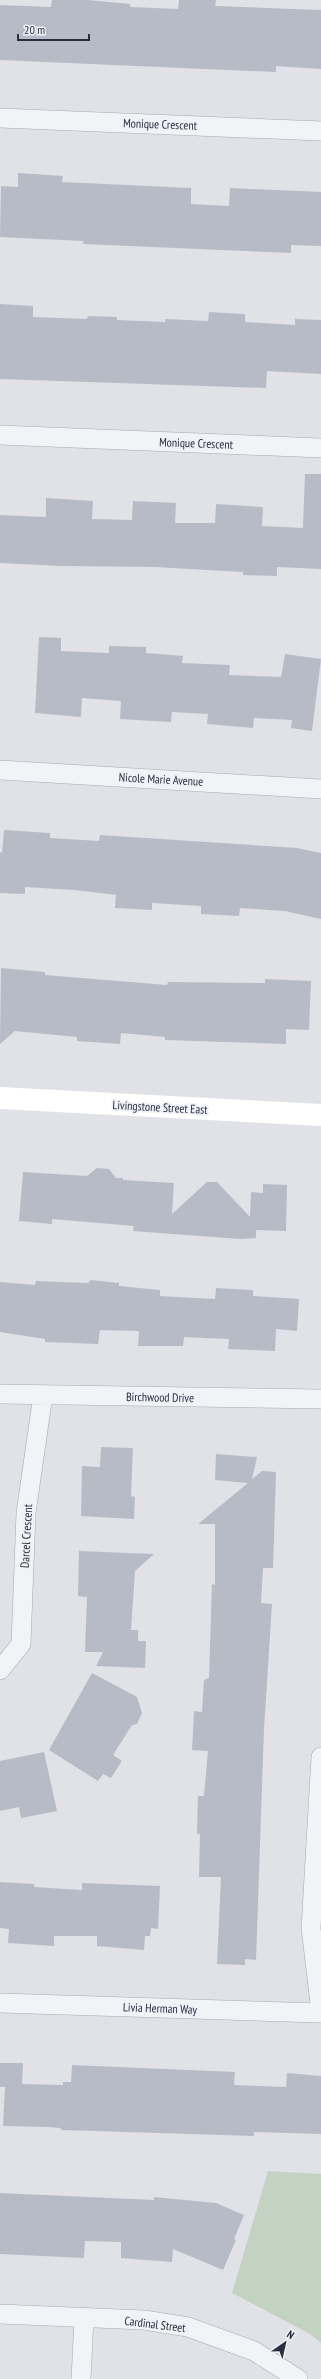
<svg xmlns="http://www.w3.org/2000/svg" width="321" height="2379" font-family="'PT Sans Narrow',sans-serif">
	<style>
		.green { fill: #c4d2c1 }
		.building { fill: #b7bbc5 }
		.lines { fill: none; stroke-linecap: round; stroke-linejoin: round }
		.street-casing { stroke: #a5a9b2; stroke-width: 20 }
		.street { stroke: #f2f3f7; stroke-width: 19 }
		.secondary { stroke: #fff; stroke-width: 22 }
		.labels { text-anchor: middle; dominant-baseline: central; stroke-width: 3.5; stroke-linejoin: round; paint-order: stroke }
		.street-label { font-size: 12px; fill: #292f3f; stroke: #eff1f6 }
	</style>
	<rect width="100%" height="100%" fill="#e0e2e8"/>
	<path class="green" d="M268,2171L321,2174V2343L310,2334L232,2293Z"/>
	<path class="building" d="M52,0H88L130,4V7L178,9L179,0H216L215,6L321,10V69L276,66V72L0,60V5L51,7Z
		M18,173L63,176L62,182L191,188V204L229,206L230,188L321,192V246L291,245V253L83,244L84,241L0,237L1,186L18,187Z
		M0,304L33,306V317L87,319L88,316L117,317V320L165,322V319L208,321L209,312L245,314V322L295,325V319L321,320V374L267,371L266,388L0,379Z
		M305,474H321V569L277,567V576L243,575V572L155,567L62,566L0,563V515L46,517V498L93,501L92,519L132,520L133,501L176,503L175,523H215L216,504L263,507L262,526L303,528Z
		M39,637L61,638V651L109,653V646L146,647V653L183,656L182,663L230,665L229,675L281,677L285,654L321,659L312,731L291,728L292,720L254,718L253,728L207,724L208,714L172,712L171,722L120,719L121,701L82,698L81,717L35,713Z
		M4,830L50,833V838L99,841L100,835L297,848L321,853V919L285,911L240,908L239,916L201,914V906L152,903V910L115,908L116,895L75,890L25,887V894L0,893V852L2,853Z
		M1,968L45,972V975L167,985L168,982L265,983V979L311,981L309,1030L286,1029V1044L165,1040V1037L121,1033L120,1044L77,1041V1037L15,1031L0,1044Z
		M97,1168L109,1169L116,1178H123V1180L174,1183L172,1214L207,1182H217L250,1217L251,1192L263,1193V1184L287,1185L286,1231L256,1230V1238L240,1239L133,1231L134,1226L52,1219V1224L19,1221L23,1172L87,1176Z
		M91,1280L119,1283V1286L160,1290V1296L215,1299L216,1288L253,1290V1296L299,1299L297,1331L276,1329L275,1351L228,1349L229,1339L184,1337L183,1346H138L139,1331L100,1330L98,1344L45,1342V1339L0,1332V1282L35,1285L36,1281L88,1283Z
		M101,1447L133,1448L131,1496L135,1497L134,1519L81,1516L82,1466L100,1467Z
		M216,1454L257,1457L252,1479L262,1471L276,1472L273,1568H263L261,1603L272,1604L264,1729L256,1960L245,1959V1965L217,1964L221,1877H199L200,1834H197L198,1796H204L208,1751L192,1750L194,1711L202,1712L204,1680L209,1678L212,1584L215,1585V1524H198L248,1483L215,1480Z
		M79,1551L154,1554L135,1571L131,1630H138V1641H146L145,1668L96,1666L103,1652H85L87,1597L78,1596Z
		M92,1673L137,1697L142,1713L137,1724L132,1725L113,1755L122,1761L111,1778L103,1774L98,1781L49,1750Z
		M44,1752L57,1811L21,1818L19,1807L0,1811V1761Z
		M0,1882L34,1884V1887L82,1890V1883L160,1886L158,1929L151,1928L150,1936H145L144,1950L97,1946V1936H54V1946L8,1943L9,1929L0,1928Z
		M0,2063H23L22,2084L63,2085V2082H71L72,2065L235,2072L234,2085L286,2087L287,2073L321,2076V2134L254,2132V2136L62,2130L60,2128L48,2127L3,2126L5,2087H0Z
		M0,2193L154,2200V2197L216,2203L244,2215L234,2239L236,2240L223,2270L173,2249L172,2262L121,2258V2242L85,2241L84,2258L0,2254Z"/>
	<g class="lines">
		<g class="street-casing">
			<path id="street" d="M0,118L321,131
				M0,435L321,448
				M0,770L321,789
				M0,1394L321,1399
				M0,1670L21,1644L26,1513L43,1395
				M321,1757L311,1928L321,2012
				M0,2003L321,2013
				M0,2314L144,2320L188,2327L254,2351L298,2379
				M81,2379L84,2318"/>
		</g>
		<use href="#street" class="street"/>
		<path class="secondary" d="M0,1098L321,1115"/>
	</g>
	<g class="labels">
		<g class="street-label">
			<text transform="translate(160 124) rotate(2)">Monique Crescent</text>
			<text transform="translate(196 443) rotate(2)">Monique Crescent</text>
			<text transform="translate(161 779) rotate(3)">Nicole Marie Avenue</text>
			<text transform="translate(160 1107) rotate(3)">Livingstone Street East</text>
			<text transform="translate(160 1397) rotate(1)">Birchwood Drive</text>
			<text transform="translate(26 1536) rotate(-87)">Darcel Crescent</text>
			<text transform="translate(160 2008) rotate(2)">Livia Herman Way</text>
			<text transform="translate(155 2324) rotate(7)">Cardinal Street</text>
		</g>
	</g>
	<g transform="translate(285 2343) rotate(34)" stroke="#eff1f6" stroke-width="3" paint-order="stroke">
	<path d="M0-3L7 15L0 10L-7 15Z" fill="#292f3f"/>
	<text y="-6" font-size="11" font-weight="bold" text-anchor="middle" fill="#292f3f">N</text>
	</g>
	<path d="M18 34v6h71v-6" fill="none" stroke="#292f3f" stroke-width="2"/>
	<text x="24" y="34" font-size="12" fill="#292f3f" stroke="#eff1f6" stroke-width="3" paint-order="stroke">20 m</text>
</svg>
